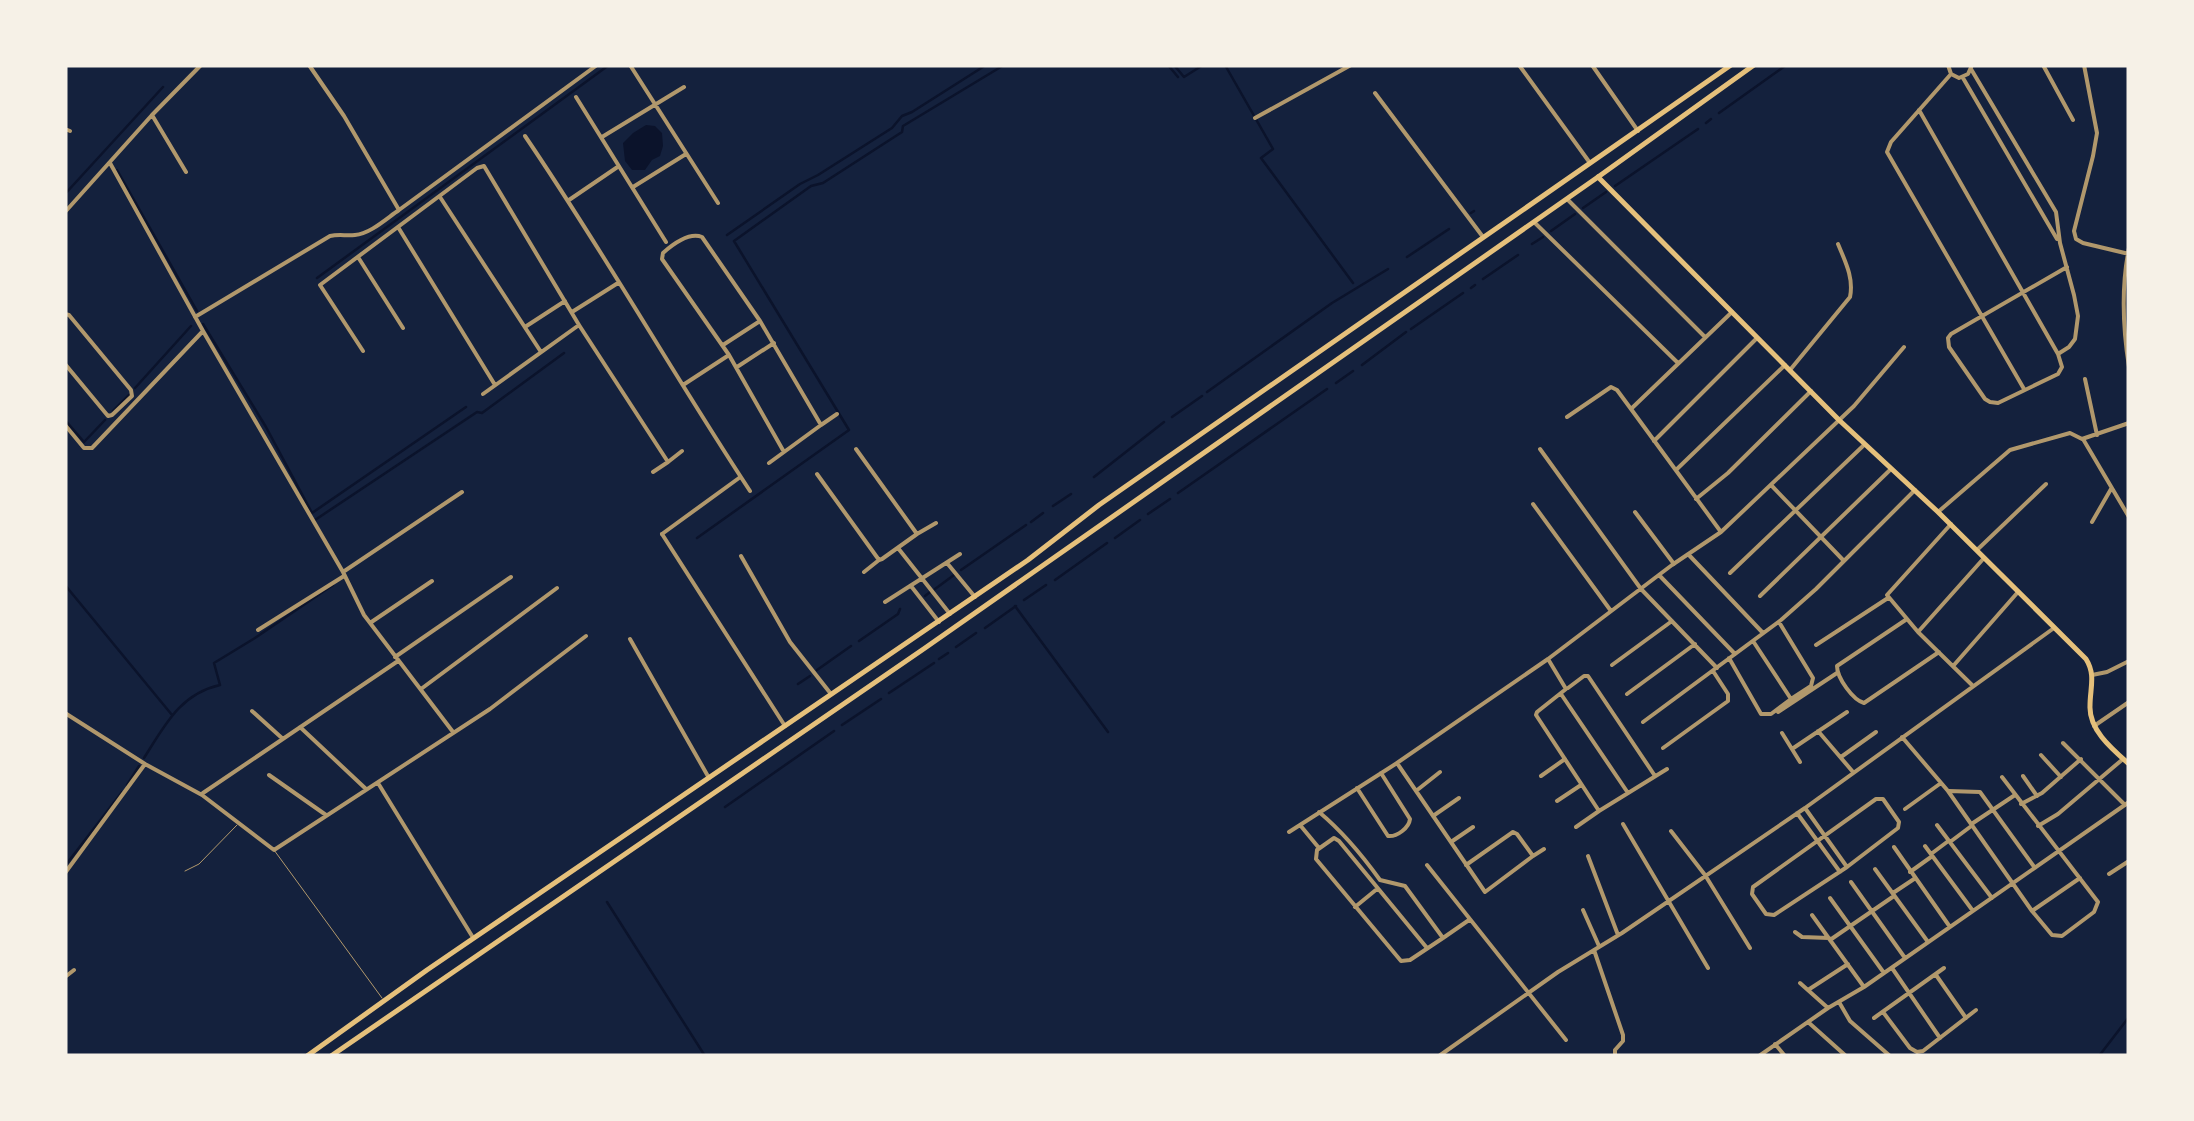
<svg xmlns="http://www.w3.org/2000/svg" width="2194" height="1121" font-family="Barlow,sans-serif">
	<style>
		.water { fill: #0b132b }
		.lines { fill: none; stroke-linecap: round; stroke-linejoin: round }
		.stream { stroke: #0b132b; stroke-width: 2.5 }
		.service { stroke: #b1986c; stroke-width: 1 }
		.minor { stroke: #b1986c; stroke-width: 4 }
		.tertiary { stroke: #b1986c; stroke-width: 4 }
		.secondary { stroke: #e5c07b; stroke-width: 5 }
		.primary { stroke: #e5c07b; stroke-width: 5 }
	</style>
	<rect width="100%" height="100%" fill="#14213d"/>
	<path class="water" d="M646,125L655,126L662,133L663,146L660,156L652,160L645,170H632L625,161L623,143L633,133Z"/>
	<g class="lines">
		<path class="stream" d="M1168,65L1178,77
			M1174,65L1184,77L1203,65
			M1225,65L1273,149L1261,158L1353,283
			M1719,113L1785,66
			M1706,123L1711,119
			M117,170L197,311
			M1615,186L1698,129
			M65,194L163,87
			M1583,208L1606,192
			M1471,213L1474,211
			M1551,231L1575,214
			M727,235L800,184L818,175L892,128L902,116L912,112L986,65
			M1532,244L1543,237
			M1407,257L1449,229
			M317,278L609,65
			M1483,279L1518,255
			M1471,288L1475,285
			M203,324L266,427L312,513L466,407
			M1411,329L1463,293
			M1362,365L1406,332
			M1336,383L1353,371
			M135,388L191,326
			M1207,392L1332,303L1388,269
			M113,411L129,395
			M1172,417L1202,396
			M65,420L84,442L105,420
			M1094,477L1164,422
			M1178,493L1327,389
			M1053,506L1071,494
			M1148,514L1170,499
			M315,520L477,412L482,413L564,353
			M1031,522L1043,513
			M697,538L849,430L734,241L811,186L823,183L902,132L903,126L1004,65
			M1115,538L1140,520
			M961,570L1026,525
			M1055,580L1107,543
			M65,585L172,715
			M935,589L954,575
			M925,596L930,592
			M1024,600L1046,585
			M1015,606L1108,732
			M985,628L1016,606
			M859,641L898,614L900,609
			M956,647L976,633
			M939,659L948,653
			M817,670L851,646
			M798,684L810,676
			M889,693L934,663
			M842,725L881,699
			M144,758C165,725 180,694 220,685L214,663L255,638L333,585
			M127,785L139,766
			M725,807L834,731
			M65,866L122,792
			M607,902L705,1056
			M2099,1056L2129,1017"/>
		<path class="service" d="M274,850L382,998
			M185,871L199,864L237,825"/>
		<path class="minor" d="M309,65L344,116L399,210
			M630,65L718,203
			M1519,65L1590,163
			M1592,65L1638,131
			M1948,65L1951,74L1959,78L1968,74L1972,65
			M2043,65L2073,120
			M2084,65L2097,133L2093,156L2074,231L2076,239L2083,243L2129,254
			M1971,69L2056,212L2060,243L2074,295L2078,316L2075,339L2069,347L2058,354L2062,367L2058,374L1998,403L1990,402L1985,399L1949,347L1948,338L1951,334L2067,267
			M1951,74L1891,142L1887,152L2024,389
			M1963,78L2057,239
			M1375,93L1483,237
			M576,97L666,242
			M1919,110L2058,354
			M152,115L186,172
			M1255,118L1351,65
			M65,129L70,131
			M525,136C604,252 673,374 750,491
			M602,137L684,87
			M110,163L203,331L343,572L364,615L453,732
			M633,187L686,154
			M440,197L541,352
			M1567,199L1705,337
			M569,200L619,166
			M65,212L152,115L201,65
			M1535,223L1678,363
			M398,227L495,385
			M2129,248C2121,287 2123,329 2129,367
			M358,257L403,328
			M572,312L618,283
			M65,314L69,315L131,390L132,396L112,415L108,416L65,364
			M195,317L330,236C339,234 346,236 355,235C370,234 387,218 399,210L597,65
			M525,327L565,301
			M723,345L760,321
			M363,351L320,285L477,168L484,166L579,325L668,462L653,472
			M737,367L774,343
			M1790,370L1850,297C1854,278 1845,261 1838,244
			M2085,379L2097,435
			M683,385L729,355
			M483,394L579,325
			M1631,409L1721,532
			M1567,417L1611,387L1617,390L1631,409L1732,312
			M65,425L84,448H92L203,331
			M821,425L837,414
			M2083,439L2129,517
			M1654,441L1757,338
			M1540,449L1641,589L1717,668
			M668,462L682,451
			M769,463L821,425L760,321L702,237C689,232 672,245 663,253L662,259L729,355L784,452
			M1677,469L1785,365
			M817,474L879,560L882,559L917,534L856,449
			M1771,485L1844,561
			M1696,499L1728,473L1811,391
			M1533,504L1611,611
			M1635,512L1674,564
			M1938,512L2010,450L2070,433L2082,439L2129,423
			M2092,522L2111,489
			M1951,524L1887,595L1918,632L1972,685
			M662,534L739,478
			M917,534L936,523
			M898,548L950,614
			M1977,550L2046,484
			M1688,554L1763,633
			M741,556L790,642L831,694
			M947,563L975,597
			M343,572L462,492
			M864,572L879,560
			M1730,573L1864,445
			M1659,575L1735,654
			M911,586L939,622
			M1760,596L1891,469
			M885,602L960,554
			M1907,619L1837,666C1837,678 1853,700 1864,703L1939,652
			M1779,622L1813,678L1811,686L1791,699
			M370,623L432,581
			M258,630L344,576
			M1918,632L1984,558
			M630,639L709,778
			M1816,645L1888,598
			M395,657L511,577
			M1729,658L1761,714H1771L1791,699L1753,641
			M1548,659L1566,689L1537,712L1536,715L1599,811L1667,769
			M1612,665L1672,621
			M1954,665L2018,592
			M2092,675L2107,672L2129,661
			M1568,688L1584,676H1588L1655,776
			M421,689L557,588
			M1561,694L1628,793
			M1627,694L1695,644
			M252,711L283,739
			M1778,712L1837,673
			M65,713L145,764L202,795L274,850L490,709L586,636
			M1643,722L1781,620L1816,589L1915,490
			M2094,726L2129,702
			M300,727L366,789
			M1818,731L1853,772
			M1782,733L1800,762
			M1902,737L1948,791L2032,911L2052,935L2062,936L2094,912L2098,902L2002,777
			M2063,743L2125,805
			M1663,748L1728,701V694L1713,671
			M1792,749L1847,712
			M2041,755L2061,777
			M1841,757L1876,732
			M269,775L326,815
			M1541,776L1565,759
			M2023,776L2037,796
			M378,783L472,936
			M1357,788L1388,836C1397,837 1409,828 1410,819L1381,773
			M1416,791L1440,772
			M1949,791L1980,792L2035,868
			M203,793L398,661
			M1876,799H1883L1899,822L1898,828L1847,867L1774,915L1766,914L1752,894L1753,887Z
			M1557,801L1581,785
			M2021,804L2042,793L2081,759
			M1805,808L1847,867
			M1905,809L1941,783
			M1319,812C1343,832 1362,855 1380,880L1405,886L1443,938L1469,920
			M1797,813L1840,872
			M1433,816L1459,798
			M1973,823L2015,795
			M1623,824L1708,968
			M1300,825L1319,848
			M1937,825L1992,898
			M2038,826L2058,814L2123,759
			M1576,827L1599,811
			M1671,831L1705,875L1750,948
			M1289,832L1397,763
			M1451,842L1473,827
			M1950,842L1970,827
			M1925,846L1973,911
			M1894,847L1950,927
			M1931,854L1947,842
			M1533,856L1544,849
			M1588,856L1618,935
			M1427,865L1566,1040
			M1466,865L1513,832L1517,834L1533,856L1485,892L1397,763L1548,659L1672,565L1721,532L1854,406L1904,347
			M1875,869L1928,942
			M1910,872L1931,857
			M65,873L145,764
			M2109,874L2129,861
			M1851,882L1905,958
			M1893,893L1914,879
			M1830,898L1884,973
			M1355,907L1377,889
			M1583,910L1599,946
			M2032,911L2080,878
			M1812,915L1864,987
			M1795,932L1802,937L1829,938
			M1830,940L1894,896
			M1427,948L1339,841L1334,838L1317,850L1316,859L1401,961L1410,960L1443,938
			M1594,950L1623,1035V1041L1615,1050V1056
			M1892,968L1940,1038
			M1936,975L1966,1018
			M65,977L74,970
			M1800,983L1828,1008
			M1808,990L1848,964
			M1839,1002L1850,1021L1890,1056
			M1883,1012L1910,1048L1917,1052L1923,1051L1976,1010
			M1874,1018L1944,968
			M1808,1022L1846,1056
			M1775,1044L1785,1056
			M1439,1056L1558,972L1622,933L1805,808L2054,628
			M1759,1056L1828,1008L1864,987L2129,802"/>
		<path class="tertiary" d="M662,534L785,726"/>
		<path class="secondary" d="M1598,177L1839,420L1938,512L2086,659C2096,675 2090,688 2090,706C2089,730 2112,749 2129,764"/>
		<path class="primary" d="M307,1056L427,970L1028,560L1099,505L1731,65
			M331,1056L925,648L1598,177L1754,65"/>
	</g>
	<rect width="2194" height="1121" fill="none" stroke="#f6f1e7" stroke-width="135"/>
</svg>
